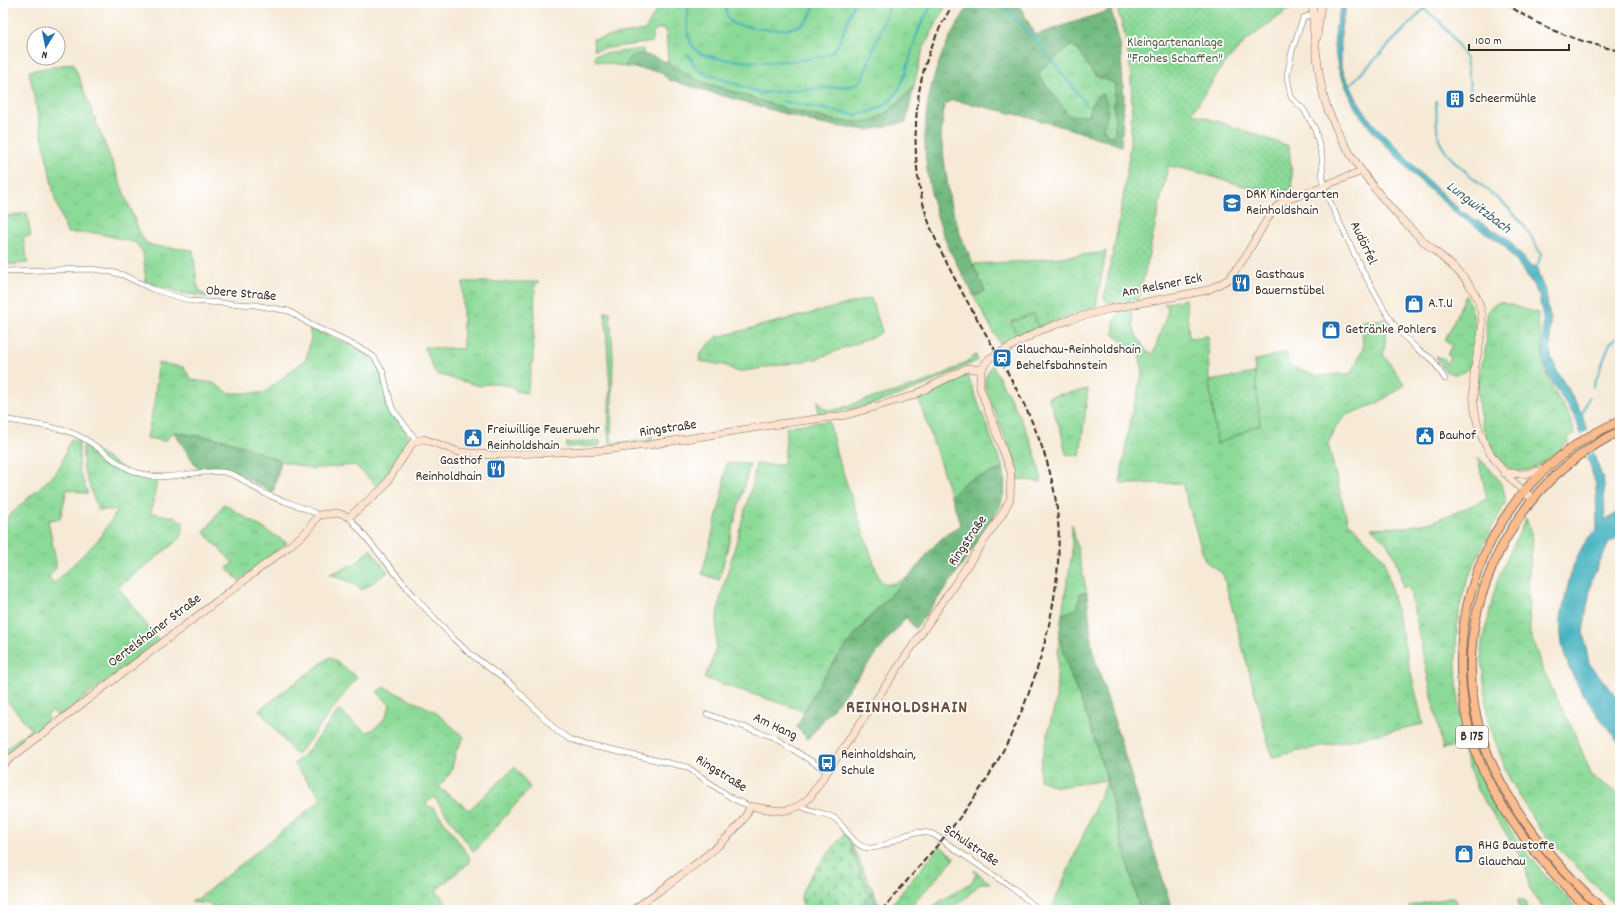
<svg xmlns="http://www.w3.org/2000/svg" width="1623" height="913" font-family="Dekko,sans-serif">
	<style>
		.grass { fill: url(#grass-tufts); stroke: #64825b }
		.forest { fill: url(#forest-crowns); stroke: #56724f; fill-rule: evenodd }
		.cemetery { fill: url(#cemetery-stones); stroke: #64825b }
		.garden { fill: url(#garden-dots); stroke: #64825b }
		.water { fill: #43b1bf; stroke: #3f6e6e }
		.pier { fill: #f6e9d5 }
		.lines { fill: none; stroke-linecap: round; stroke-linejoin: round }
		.stream { stroke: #43b1bf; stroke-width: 2 }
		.street-casing { stroke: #7c6d5e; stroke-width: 6 }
		.secondary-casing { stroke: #7c6d5e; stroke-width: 8 }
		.primary-casing { stroke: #7c6d5e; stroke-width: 10 }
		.street { stroke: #fff; stroke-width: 5 }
		.secondary { stroke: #fde4d1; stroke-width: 7 }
		.primary { stroke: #fbbb8c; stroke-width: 8 }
		.rail { stroke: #3b2a1e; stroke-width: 2; stroke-dasharray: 6 3; stroke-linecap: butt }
		.labels { text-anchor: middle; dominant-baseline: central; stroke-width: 3.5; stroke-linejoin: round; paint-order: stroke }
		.shield { fill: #fff; stroke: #766a62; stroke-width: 1 }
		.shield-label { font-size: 13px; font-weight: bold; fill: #3b2a1e }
		.park-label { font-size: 14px; fill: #535f43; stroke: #fff }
		.poi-label { font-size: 14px; fill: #3b2a1e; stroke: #fff; text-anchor: start }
		.street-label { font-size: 14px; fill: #3b2a1e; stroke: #fff }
		.water-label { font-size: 15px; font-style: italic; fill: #3e605e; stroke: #fff }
		.district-label { font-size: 18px; font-weight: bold; letter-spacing: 1px; fill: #6e503f; stroke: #fff }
	</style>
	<defs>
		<pattern id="grass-tufts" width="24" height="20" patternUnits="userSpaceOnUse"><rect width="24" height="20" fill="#8cda98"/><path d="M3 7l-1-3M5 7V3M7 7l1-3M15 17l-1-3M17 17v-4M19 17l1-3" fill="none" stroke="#7abb83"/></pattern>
		<pattern id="forest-crowns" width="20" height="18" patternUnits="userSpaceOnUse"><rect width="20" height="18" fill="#71ba80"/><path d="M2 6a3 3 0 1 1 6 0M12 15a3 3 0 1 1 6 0" fill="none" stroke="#5e9768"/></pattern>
		<pattern id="cemetery-stones" width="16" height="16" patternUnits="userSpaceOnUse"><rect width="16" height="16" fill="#8cda98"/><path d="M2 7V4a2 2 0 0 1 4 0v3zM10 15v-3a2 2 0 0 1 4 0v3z" fill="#7abb83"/></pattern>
		<pattern id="garden-dots" width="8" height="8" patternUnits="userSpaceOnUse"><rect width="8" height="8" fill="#8cda98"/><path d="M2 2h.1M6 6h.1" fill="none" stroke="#7abb83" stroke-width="1.8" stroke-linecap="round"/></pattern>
	</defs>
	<rect width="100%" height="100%" fill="#fff"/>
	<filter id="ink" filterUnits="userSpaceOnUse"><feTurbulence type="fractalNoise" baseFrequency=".025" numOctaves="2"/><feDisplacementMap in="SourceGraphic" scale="8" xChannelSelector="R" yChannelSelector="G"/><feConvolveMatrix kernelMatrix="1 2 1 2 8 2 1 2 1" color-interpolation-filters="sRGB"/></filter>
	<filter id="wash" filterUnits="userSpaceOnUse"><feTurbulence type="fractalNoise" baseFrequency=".012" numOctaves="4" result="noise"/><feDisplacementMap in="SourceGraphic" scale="16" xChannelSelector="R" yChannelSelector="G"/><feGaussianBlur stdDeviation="0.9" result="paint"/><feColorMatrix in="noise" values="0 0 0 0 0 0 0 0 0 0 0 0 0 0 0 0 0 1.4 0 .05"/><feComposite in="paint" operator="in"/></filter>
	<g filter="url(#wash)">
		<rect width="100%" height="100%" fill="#f6e9d5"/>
		<path class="grass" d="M656,3H947L923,49L914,85L891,110L874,120L858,123L839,121L783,108L697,80L668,63L666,29H657L652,33V42L594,50L593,39L645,30L658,8Z
			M1071,45C1086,53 1086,68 1096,76C1103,81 1110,79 1116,85L1114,105L1115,133L1112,136H1108L1103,127L1108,115L1090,106V115L1069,116L1037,73Z
			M643,49L644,54H639L627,60L626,67L596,61L595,55Z
			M73,63L139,231L145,242L154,246L193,250L197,284L200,292L209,297L182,293L146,282L143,253L136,243L97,233H67L55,199L29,71Z
			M27,213L31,236L23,238L28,263L3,265V217Z
			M1106,251L1096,306L1038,328L1034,314L1011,322L1017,336L1000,344L974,296L985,291L973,264L1026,261L1100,253Z
			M463,282H539L535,286L533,359L527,393L516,391L512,386L490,383L480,386L436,374L424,347L463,349Z
			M1466,295C1476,316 1483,354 1465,372C1446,377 1444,371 1436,356L1445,359L1444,361L1447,363L1451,356L1447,355L1452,345L1446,342V338Z
			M871,298L882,331L878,335L816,359L738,372L724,365L699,361L702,351L717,337Z
			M1186,299L1189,338L1208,336L1209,381L1217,444L1260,424L1254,361L1287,352L1289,366L1318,376L1352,373L1363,348L1362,321L1386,319L1388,325L1383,354L1405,385L1378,403L1347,415L1336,426L1328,444L1347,520L1384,559L1423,724L1272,757L1223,574L1205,561L1182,483L1123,484L1120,482L1129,426L1143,371L1139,355L1114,335V321L1120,312L1131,309L1135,333L1147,352L1153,354L1167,314L1168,306L1164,304Z
			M1500,302L1538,313C1537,324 1538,324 1540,334C1544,353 1541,367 1551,385C1559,402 1572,415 1574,434L1567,439L1569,442L1563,445L1561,450C1549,457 1535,471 1521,471C1490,471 1476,412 1478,388C1479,373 1484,359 1486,344C1488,330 1482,314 1494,304Z
			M605,312H610L613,357L611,438L613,443L648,440L652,435V442L613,446L609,442L608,429L610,389Z
			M309,329C328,335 372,351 379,369C385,382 384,397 390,410C395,420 410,429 409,441L379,488L355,465L312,469L281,461L226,440L174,432L165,441L147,438L155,399L158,363L183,367L192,380L213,383L229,393H264L306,359L311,338Z
			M976,355L978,360C925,387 878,407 818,415V400L824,409C838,412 852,404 865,400C905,389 942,380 976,355Z
			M992,365C1012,402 1035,440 1042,482L1017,479L1015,462L985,387V378Z
			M965,374L968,376L1003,469L966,481L951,496L918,397Z
			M1088,389L1080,456L1066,454L1061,431L1048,397Z
			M829,421L836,452L879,578C885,589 897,582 907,578L871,615L837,658L804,711L704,678L712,662L716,647L717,617L720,600L753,482L756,464L784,465L787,426Z
			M71,439L79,441V470L88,494L67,489L60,519L48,520L56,562V568L48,578L54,583L98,540L118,510H98L83,467V447L86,445L129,472L157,480L151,513L174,517L183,522L181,538L118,587L159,641L59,717L52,711L47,715L49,725L3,759V751L31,729L3,696V521L57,472C63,461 66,450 71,439Z
			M600,441V446L566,447L567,443Z
			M1478,458C1490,468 1508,486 1505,504C1489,533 1473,562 1463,594C1457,615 1456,638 1456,660C1456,763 1507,840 1579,910H1545L1530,890L1524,861L1477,790L1461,744L1443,749L1409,587L1403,588C1398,560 1394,547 1371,528L1406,527L1432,522L1487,499Z
			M726,463L750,464L719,580L702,574L722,496Z
			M224,504L287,543L239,581L227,568L233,563L204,533Z
			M1526,518L1533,540L1528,582L1530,633L1543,671L1574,732L1592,776L1620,795V910L1540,830L1508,776L1488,721L1481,650L1497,581Z
			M1072,524L1087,593H1080L1077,609L1062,614L1072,554Z
			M370,549L388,572L362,590L350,582L330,574L355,564Z
			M1059,636L1070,674L1089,722L1107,780L1119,833L1140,910H1051L1107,780L1057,787L1040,780V766L1056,700Z
			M330,657L357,677L303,748L296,755L259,710Z
			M384,687L434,711L464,737L456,751L451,772L439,787L469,810L515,767L530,788L474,852L434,797L425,804L435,809L469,856L470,862L436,890L448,905L444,910H217L208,904L191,902L199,898L322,799L294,764L307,752L340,709L348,718L366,732C378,730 388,716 390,705L377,692Z
			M850,841L873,891L869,896L852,851Z
			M940,846L954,857L951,863L907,910H887Z
			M974,870L990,883H981L961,902L946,910H926L972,882L976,873Z
			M1454,897L1459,910H1410L1409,906Z
			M1518,900H1524L1528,910H1519Z"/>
		<path class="forest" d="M971,3H1018L1035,35L1111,10L1120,43L1124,99L1121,146C1064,125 1011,112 952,100L944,105L941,137L950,202L960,234L985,291L974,296C963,274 948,251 941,228C913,146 921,74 971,3ZM1071,45C1084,52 1085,67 1096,75C1102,80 1110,79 1116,85L1114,105L1115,133L1112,136H1108L1103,127C1109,115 1110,105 1102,94C1092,97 1091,106 1090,115L1069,116L1037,73Z
			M639,54C660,55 678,69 696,79C709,86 724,89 737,93C771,104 838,129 873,120C890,116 902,99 914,85L906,122L869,130L820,124L669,80L659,71L626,67C627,58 630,56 639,54Z
			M174,432L226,440L281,461L273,493L232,470L198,469Z
			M1003,469C1006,484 1005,494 999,509L949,584L915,629L906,617L808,739L797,728C821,668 868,618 913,572C922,562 930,549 939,541C945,535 954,530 961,525L951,496L966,481Z
			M1080,593H1087L1092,648L1172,910H1140L1119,833L1107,780L1089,722L1070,674L1059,636L1062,614L1077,609Z
			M873,891L880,907L877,910H855Z"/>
		<path class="cemetery" d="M845,833L850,841L852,851L869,896L855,910H806C804,907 801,902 801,899C800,884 835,846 845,833Z"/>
		<path class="garden" d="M1115,3H1297L1246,41L1222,67L1192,113L1289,146L1293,190C1253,196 1208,171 1168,166L1139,300L1108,304L1104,298C1122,204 1150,95 1115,3Z
			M1034,314L1038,328L1017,336L1011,322Z
			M1255,373L1260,424L1217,444L1209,381Z"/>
		<path class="water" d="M1342,3H1347L1341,27V68L1358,101L1371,121L1402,152L1422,175L1461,211L1507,238L1530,266H1535L1538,268V274L1546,293L1550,320L1551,357L1557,371L1581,412L1596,460L1604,482L1605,521L1620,510V537L1609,543L1592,579L1583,631L1589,663L1620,701V744C1592,707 1556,667 1561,618C1562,607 1566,596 1568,585C1572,566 1581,542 1597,529L1596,485L1576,419L1550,379L1543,360V317L1539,296L1529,278L1503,244L1458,215L1419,180L1372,131L1355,108L1338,68L1334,46L1336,26Z"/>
		<path class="pier" d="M1589,430L1595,451L1585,457L1579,436Z"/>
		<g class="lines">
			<path class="stream" d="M677,3L679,8
				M689,3C687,18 684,38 696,50C710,66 813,64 831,53C841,46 849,15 854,3
				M724,3L728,18L733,24C752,28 792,36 807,20C811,16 813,9 815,3
				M1000,3L1039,44L1086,104
				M1421,3L1424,9L1438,20L1451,35L1466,59L1471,93L1469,95
				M688,54L696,68L702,72L761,93L852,86L860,82L863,77L891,3
				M1348,87L1424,9
				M783,101L855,115C903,109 903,78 915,40C919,27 926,15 932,3
				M1436,101C1437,114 1435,134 1442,146C1453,165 1488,189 1505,205C1521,219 1531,236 1541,254L1536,270
				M1593,387L1610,343L1616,338
				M1581,418L1589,397"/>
		</g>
	</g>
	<g filter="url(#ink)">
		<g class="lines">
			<g class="street-casing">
				<path id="street" d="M1312,14L1303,18L1292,51L1287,76L1291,97L1304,110L1315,129L1322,157L1323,187L1361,268L1384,309L1396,328L1418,350L1432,359L1445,379
					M3,271L94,269L111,272L123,275L152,289L191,301L255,305L289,311L311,325L364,350L374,357L383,372L392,408L416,440
					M3,419C27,424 54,425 77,435C100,445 117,468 142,474C171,482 195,469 223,472C240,474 251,488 266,494C283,502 302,506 319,515
					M349,517L414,596L454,639L468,652L513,686L557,731L570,739L587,745L687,767L733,799L750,806
					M707,714L773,737L827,771
					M801,806C812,813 830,813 837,820C846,829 855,848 869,848C891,849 904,826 933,834L1012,888L1040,910"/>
			</g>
			<g class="secondary-casing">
				<path id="secondary" d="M1313,3C1312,21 1314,39 1317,57C1319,74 1322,94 1328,110C1347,157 1381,200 1417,235C1437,255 1465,271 1477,298C1488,323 1479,342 1475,366C1467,426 1487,462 1533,499
					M1317,37L1321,3
					M1504,473L1525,474L1545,470
					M3,764L288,547L306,532L319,515L337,513L349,517L383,488L413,442L424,439L459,452L493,455L604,450L648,445L778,424L847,415L912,396L967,368L981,370
					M633,910C660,889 742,837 750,806C774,810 790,817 810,797L1003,513L1010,499L1011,472L980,388C979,376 981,367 990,358L1039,331L1071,319L1110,309L1208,290L1229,279L1245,257L1272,211L1282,202L1362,171"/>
			</g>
			<g class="primary-casing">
				<path id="primary" d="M1589,910C1549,870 1511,828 1486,776C1423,642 1483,479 1620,421
					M1603,910C1498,811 1429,695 1499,552C1527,496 1565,459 1620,431"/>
			</g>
			<use href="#street" class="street"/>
			<use href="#secondary" class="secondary"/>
			<use href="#primary" class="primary"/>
			<path class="rail" d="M1506,3C1540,29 1578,41 1620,51
				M882,910C918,867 958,825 988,777C1032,706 1064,604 1058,520C1050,413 973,329 933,233C919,200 914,161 916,125C917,81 930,40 954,3"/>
		</g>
	</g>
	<defs>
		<g id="building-square" transform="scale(1)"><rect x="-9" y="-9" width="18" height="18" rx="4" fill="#1f6fb2" stroke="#fff"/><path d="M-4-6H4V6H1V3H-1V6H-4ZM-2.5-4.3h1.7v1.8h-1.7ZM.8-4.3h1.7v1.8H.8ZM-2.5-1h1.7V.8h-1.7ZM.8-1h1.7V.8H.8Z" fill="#fff"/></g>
		<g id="school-square" transform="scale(1)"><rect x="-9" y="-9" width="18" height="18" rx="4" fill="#1f6fb2" stroke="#fff"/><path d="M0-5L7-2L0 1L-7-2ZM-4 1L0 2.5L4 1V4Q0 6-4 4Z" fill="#fff"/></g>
		<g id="restaurant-square" transform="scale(1)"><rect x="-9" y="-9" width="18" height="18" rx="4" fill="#1f6fb2" stroke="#fff"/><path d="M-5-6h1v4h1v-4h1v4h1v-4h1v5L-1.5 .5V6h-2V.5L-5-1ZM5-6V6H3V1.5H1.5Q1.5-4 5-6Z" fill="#fff"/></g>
		<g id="shop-square" transform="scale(1)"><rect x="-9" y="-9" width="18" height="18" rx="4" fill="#1f6fb2" stroke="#fff"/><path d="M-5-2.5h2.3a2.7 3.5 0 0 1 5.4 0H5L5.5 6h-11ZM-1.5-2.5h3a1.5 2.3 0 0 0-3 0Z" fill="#fff"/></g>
		<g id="station-square" transform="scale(1)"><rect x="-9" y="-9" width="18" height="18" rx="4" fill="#1f6fb2" stroke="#fff"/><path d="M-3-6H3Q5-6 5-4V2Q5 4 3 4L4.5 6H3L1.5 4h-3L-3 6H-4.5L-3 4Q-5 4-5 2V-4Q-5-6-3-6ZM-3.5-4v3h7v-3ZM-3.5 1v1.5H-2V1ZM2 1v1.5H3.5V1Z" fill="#fff"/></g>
		<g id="civic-square" transform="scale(1)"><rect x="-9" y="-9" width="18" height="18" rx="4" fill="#1f6fb2" stroke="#fff"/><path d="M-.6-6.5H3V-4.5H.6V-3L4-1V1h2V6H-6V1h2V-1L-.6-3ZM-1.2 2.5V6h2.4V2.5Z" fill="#fff"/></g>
		<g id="bus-square" transform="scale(1)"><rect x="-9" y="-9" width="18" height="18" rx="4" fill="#1f6fb2" stroke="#fff"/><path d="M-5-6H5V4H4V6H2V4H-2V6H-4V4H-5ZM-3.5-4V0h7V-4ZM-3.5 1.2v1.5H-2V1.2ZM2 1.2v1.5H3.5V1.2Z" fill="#fff"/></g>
	</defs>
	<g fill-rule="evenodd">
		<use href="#building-square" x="1455" y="99"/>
		<use href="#school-square" x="1232" y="203"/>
		<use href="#restaurant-square" x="1241" y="283"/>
		<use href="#shop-square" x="1414" y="304"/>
		<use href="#shop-square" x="1331" y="330"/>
		<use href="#station-square" x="1002" y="358"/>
		<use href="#civic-square" x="1425" y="436"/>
		<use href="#civic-square" x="473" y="438"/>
		<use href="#restaurant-square" x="496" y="469"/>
		<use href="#bus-square" x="827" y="763"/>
		<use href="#shop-square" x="1464" y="854"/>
	</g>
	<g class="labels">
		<rect class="shield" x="1456" y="726" width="32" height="22" rx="3"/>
		<g class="shield-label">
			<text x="1472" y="737">B 175</text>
		</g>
		<g class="park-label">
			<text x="1175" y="43">Kleingartenanlage<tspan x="1175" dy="16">"Frohes Schaffen"</tspan></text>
		</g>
		<g class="poi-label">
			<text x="1469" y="99">Scheermühle</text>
			<text x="1246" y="195">DRK Kindergarten<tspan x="1246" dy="16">Reinholdshain</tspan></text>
			<text x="1255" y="275">Gasthaus<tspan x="1255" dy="16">Bauernstübel</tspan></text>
			<text x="1428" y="304">A.T.U</text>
			<text x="1345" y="330">Getränke Pohlers</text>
			<text x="1016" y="350">Glauchau-Reinholdshain<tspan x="1016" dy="16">Behelfsbahnstein</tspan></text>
			<text x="487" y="430">Freiwillige Feuerwehr<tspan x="487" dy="16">Reinholdshain</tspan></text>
			<text x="1439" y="436">Bauhof</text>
			<text x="482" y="461" text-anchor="end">Gasthof<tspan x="482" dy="16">Reinholdhain</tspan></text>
			<text x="841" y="755">Reinholdshain,<tspan x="841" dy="16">Schule</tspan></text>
			<text x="1478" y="846">RHG Baustoffe<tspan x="1478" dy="16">Glauchau</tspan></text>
		</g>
		<g class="street-label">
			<text transform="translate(1363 243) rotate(65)">Audörfel</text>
			<text transform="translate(1162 286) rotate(-11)">Am Relsner Eck</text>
			<text transform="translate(241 294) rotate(5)">Obere Straße</text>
			<text transform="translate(668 429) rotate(-8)">Ringstraße</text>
			<text transform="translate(968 541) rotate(-56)">Ringstraße</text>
			<text transform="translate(155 631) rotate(-37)">Oertelshainer Straße</text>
			<text transform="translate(775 727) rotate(25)">Am Hang</text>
			<text transform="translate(721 774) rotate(32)">Ringstraße</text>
			<text transform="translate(971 846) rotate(34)">Schulstraße</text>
		</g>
		<g class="water-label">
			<text transform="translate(1478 208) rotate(37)">Lungwitzbach</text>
		</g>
		<g class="district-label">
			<text x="907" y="708">REINHOLDSHAIN</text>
		</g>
	</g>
	<rect width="1623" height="913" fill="none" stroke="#fff" stroke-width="16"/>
	<g transform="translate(46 46) rotate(190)"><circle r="19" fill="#ffffff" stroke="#b1aaa5"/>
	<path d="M0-3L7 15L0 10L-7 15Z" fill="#1f6fb2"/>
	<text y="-6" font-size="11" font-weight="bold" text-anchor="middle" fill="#3b2a1e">N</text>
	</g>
	<path d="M1469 44v6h100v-6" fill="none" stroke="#3b2a1e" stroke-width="2"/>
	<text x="1475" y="44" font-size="12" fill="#3b2a1e" stroke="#ffffff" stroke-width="3" paint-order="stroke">100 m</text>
</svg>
